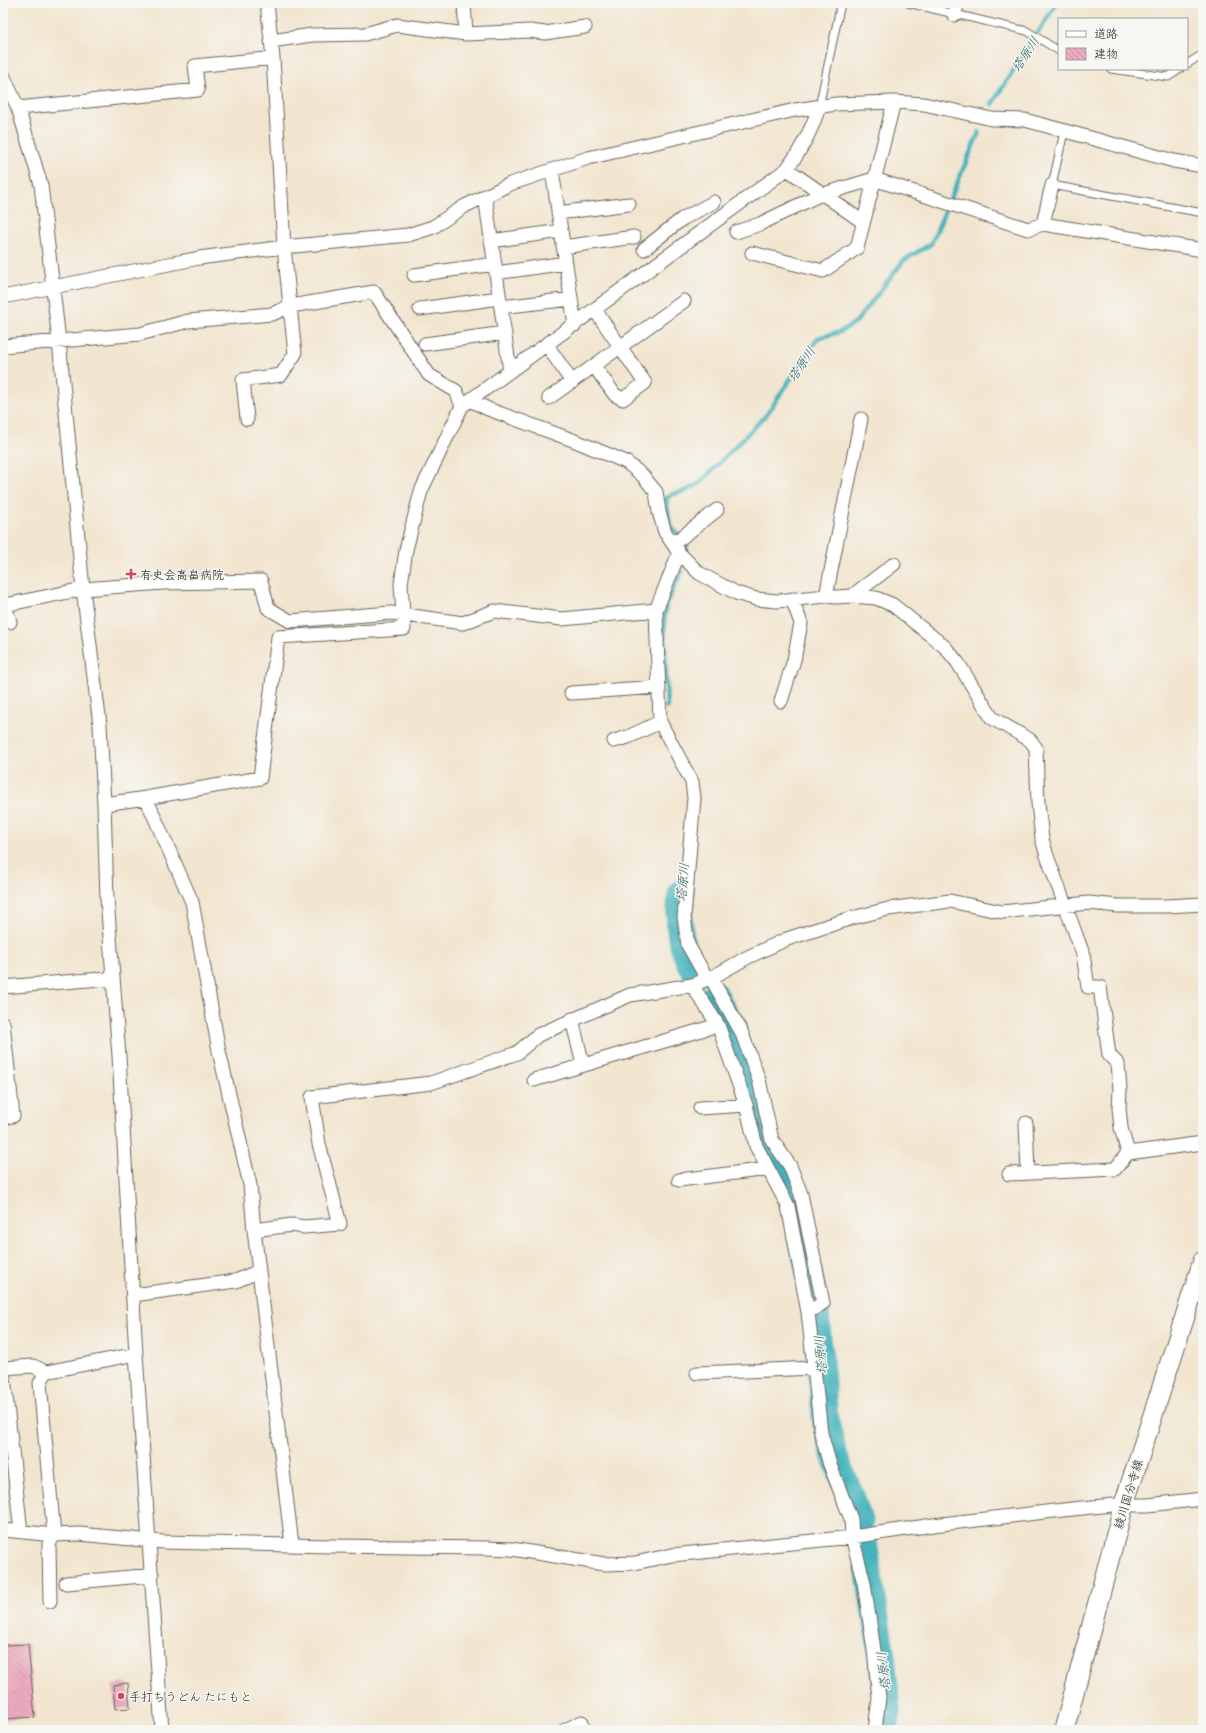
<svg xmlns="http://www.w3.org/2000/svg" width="1206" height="1733" font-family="'Patrick Hand','Klee One',sans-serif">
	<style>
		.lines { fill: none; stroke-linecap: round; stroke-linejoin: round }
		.stream { stroke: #42b2bc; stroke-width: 4.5 }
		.river { stroke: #42b2bc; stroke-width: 27 }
		.building { fill: url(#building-back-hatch) }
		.service-casing { stroke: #67625b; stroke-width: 9 }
		.minor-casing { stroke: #67625b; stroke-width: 15 }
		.secondary-casing { stroke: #67625b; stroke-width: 21 }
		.service { stroke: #fff; stroke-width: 7 }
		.minor { stroke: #fff; stroke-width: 13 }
		.secondary { stroke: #fff; stroke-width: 19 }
		.poi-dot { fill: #d1495b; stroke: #f6f6f2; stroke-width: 1.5 }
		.labels { text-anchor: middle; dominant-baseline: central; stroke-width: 3; stroke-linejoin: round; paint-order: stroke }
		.poi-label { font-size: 12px; fill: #1c1c1c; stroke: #f6f6f2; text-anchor: start }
		.street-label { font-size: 12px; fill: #1c1c1c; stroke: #f6f6f2 }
		.water-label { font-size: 13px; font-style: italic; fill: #2d6064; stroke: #f6f6f2 }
	</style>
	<defs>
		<pattern id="building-back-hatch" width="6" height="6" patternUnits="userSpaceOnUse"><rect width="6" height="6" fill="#ebaabf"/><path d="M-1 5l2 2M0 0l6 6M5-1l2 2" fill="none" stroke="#c992a4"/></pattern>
	</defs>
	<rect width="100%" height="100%" fill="#f6f6f2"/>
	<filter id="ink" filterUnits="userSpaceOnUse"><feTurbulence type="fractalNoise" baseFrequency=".025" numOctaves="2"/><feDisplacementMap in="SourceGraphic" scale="8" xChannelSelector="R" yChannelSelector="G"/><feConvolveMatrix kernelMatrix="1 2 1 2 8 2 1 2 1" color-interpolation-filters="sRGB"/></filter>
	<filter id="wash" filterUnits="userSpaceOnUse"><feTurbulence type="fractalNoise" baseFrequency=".012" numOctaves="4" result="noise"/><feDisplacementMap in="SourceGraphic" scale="16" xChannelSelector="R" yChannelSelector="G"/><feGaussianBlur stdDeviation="0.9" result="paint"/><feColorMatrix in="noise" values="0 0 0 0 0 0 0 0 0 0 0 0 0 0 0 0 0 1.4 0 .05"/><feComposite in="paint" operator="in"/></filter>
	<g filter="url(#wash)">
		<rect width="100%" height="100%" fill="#f2e5cf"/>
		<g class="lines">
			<path class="stream" d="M992,104L1057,3
				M685,555L687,545L670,525L666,498L673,494L685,491L700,483L767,414L818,338L840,332L856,322L904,260L931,244L979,132
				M667,708L664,621L666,603L682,571"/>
			<path class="river" d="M681,893C678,927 678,944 696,974
				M715,995L725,1014L744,1061L768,1146L780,1164
				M790,1182L815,1301L825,1418L835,1458L851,1495L860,1524
				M864,1542L883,1663L887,1711L884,1730"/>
		</g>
		<g id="blocks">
			<path class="building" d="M28,1644L35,1717L3,1719V1645Z
				M128,1683L130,1708L115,1709L113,1685Z"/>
		</g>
	</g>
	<g filter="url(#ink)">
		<use href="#blocks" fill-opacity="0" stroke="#67625b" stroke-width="1"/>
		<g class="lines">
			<g class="service-casing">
				<path id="service" d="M908,3L1027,31L1059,51
					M1187,64L1203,54
					M1111,69L1168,77L1180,69
					M819,107L841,3
					M1064,132L1052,185L1203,213"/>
			</g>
			<g class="minor-casing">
				<path id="minor" d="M464,3L466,34
					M954,15L958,3
					M271,41L312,35L365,34L397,25L466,34L530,31L545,33L585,27
					M3,75L18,108L41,185L59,341L83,589L100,725L104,804L107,898L119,1056L136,1354L162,1730
					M18,108L198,90L195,66L273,58
					M787,169L863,222
					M552,170L575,325
					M485,196L510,371
					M558,213L629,204
					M1043,224L1203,250
					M736,232L760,224L817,196L874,179L1028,229L1043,224L1052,185
					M491,241L561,231
					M563,247L634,237
					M644,249L682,219L714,202
					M752,253L823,271L857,248L894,102
					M496,273L566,263
					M414,275L495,264
					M3,297L199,258L284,247L408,235L433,227L465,206L510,184L588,158L795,110L836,104L894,102L924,104L992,119L1025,120L1174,161L1203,166
					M501,307L571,299
					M420,309L499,298
					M425,344L505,333
					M547,345L572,382
					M3,346L140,334L188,321L272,314L291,306L374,292L429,375L456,391L462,406
					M594,366L615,395L623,399L645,383L595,310
					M549,398L684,301
					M470,400L488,409L578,442L626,462L643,476L656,492L659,512L665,532L679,553L699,573L736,593L756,599L777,601L826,596L837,597L852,596L876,598L893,605L945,647L958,663L992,718L1030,740L1036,748L1038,803L1042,839L1047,856L1083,954L1088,987H1100L1109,1055L1118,1064L1120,1089L1119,1108L1121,1128L1128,1153
					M247,419L243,380L281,375L295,354L284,247L273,58L267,3
					M673,544L717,510
					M679,553L656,610L660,722L692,782L694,798L684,917L688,945L706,977L711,978L741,1031L759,1080L772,1140L790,1166L801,1194L823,1303L808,1312L821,1433L830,1465L851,1519L852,1537L864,1583L874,1650L879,1698L875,1730
					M826,596L861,419
					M852,596L894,564
					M10,622L5,605L83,589L163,583L261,581L268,608L290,621L391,613L463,623L494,611L562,619L656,610
					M571,693L659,687
					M781,701L794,660L801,623L792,599
					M614,741L628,737L660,722
					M146,798L192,902L219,1051L250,1185L254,1230
					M104,804L146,798L260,778L278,637L404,629L401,584L406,550L421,491L462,406L787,169C802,149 812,130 819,107
					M692,985L718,1025L746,1105L756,1146L788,1206L808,1312
					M3,987L113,978
					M572,1019L583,1065
					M3,1023L13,1116L3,1118
					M534,1080L718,1025
					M700,1108L746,1105
					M1026,1123L1028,1173
					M1009,1174L1115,1169L1128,1153L1203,1143
					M679,1180L768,1169
					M133,1295L236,1281L259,1271
					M3,1368L33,1366L46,1372
					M3,1369L21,1532
					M697,1373L814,1368
					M3,1530L54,1535L79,1534L163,1542L331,1546L486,1548L512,1549L604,1564L635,1563L672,1555L852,1537L933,1525L1072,1509L1113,1505H1148L1203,1499
					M292,1545L254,1230L292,1225L304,1227L340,1224L319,1144L312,1097L431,1083L517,1053L538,1035L630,995L692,985L711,978L746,958L787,939L852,918L888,909L950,901L1002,912L1089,903L1118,906H1167L1203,904
					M66,1583L152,1575
					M50,1601L49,1544L54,1535L40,1383L46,1372L136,1354
					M565,1730L582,1722L583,1730"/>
			</g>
			<g class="secondary-casing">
				<path id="secondary" d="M1064,1730L1124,1504L1203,1261"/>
			</g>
			<use href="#service" class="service"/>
			<use href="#minor" class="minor"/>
			<use href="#secondary" class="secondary"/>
		</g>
	</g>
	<g class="poi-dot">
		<path d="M129 568h4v4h4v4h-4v4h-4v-4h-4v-4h4z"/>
		<circle cx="121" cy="1696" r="4"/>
	</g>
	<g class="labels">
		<g class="poi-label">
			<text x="140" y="574">有史会高畠病院</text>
			<text x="129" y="1696">手打ちうどん たにもと</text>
		</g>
		<g class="street-label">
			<text transform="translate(1128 1494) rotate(-73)">綾川国分寺線</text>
		</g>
		<g class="water-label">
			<text transform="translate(1025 54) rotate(-57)">塔原川</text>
			<text transform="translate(801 364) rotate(-56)">塔原川</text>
			<text transform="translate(682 882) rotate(-85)">塔原川</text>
			<text transform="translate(820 1355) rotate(-95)">塔原川</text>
			<text transform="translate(883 1671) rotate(-97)">塔原川</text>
		</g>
	</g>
	<rect width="1206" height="1733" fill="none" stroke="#f6f6f2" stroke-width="16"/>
	<rect x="1058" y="18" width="130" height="52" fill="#f6f6f2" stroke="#9f9f9c"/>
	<rect x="1066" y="31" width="20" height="6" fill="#ffffff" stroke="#9f9f9c"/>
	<text x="1094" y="38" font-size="12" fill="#1c1c1c">道路</text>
	<rect x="1066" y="48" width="20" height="12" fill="url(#building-back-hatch)" stroke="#9f9f9c"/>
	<text x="1094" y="58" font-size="12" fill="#1c1c1c">建物</text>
</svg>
